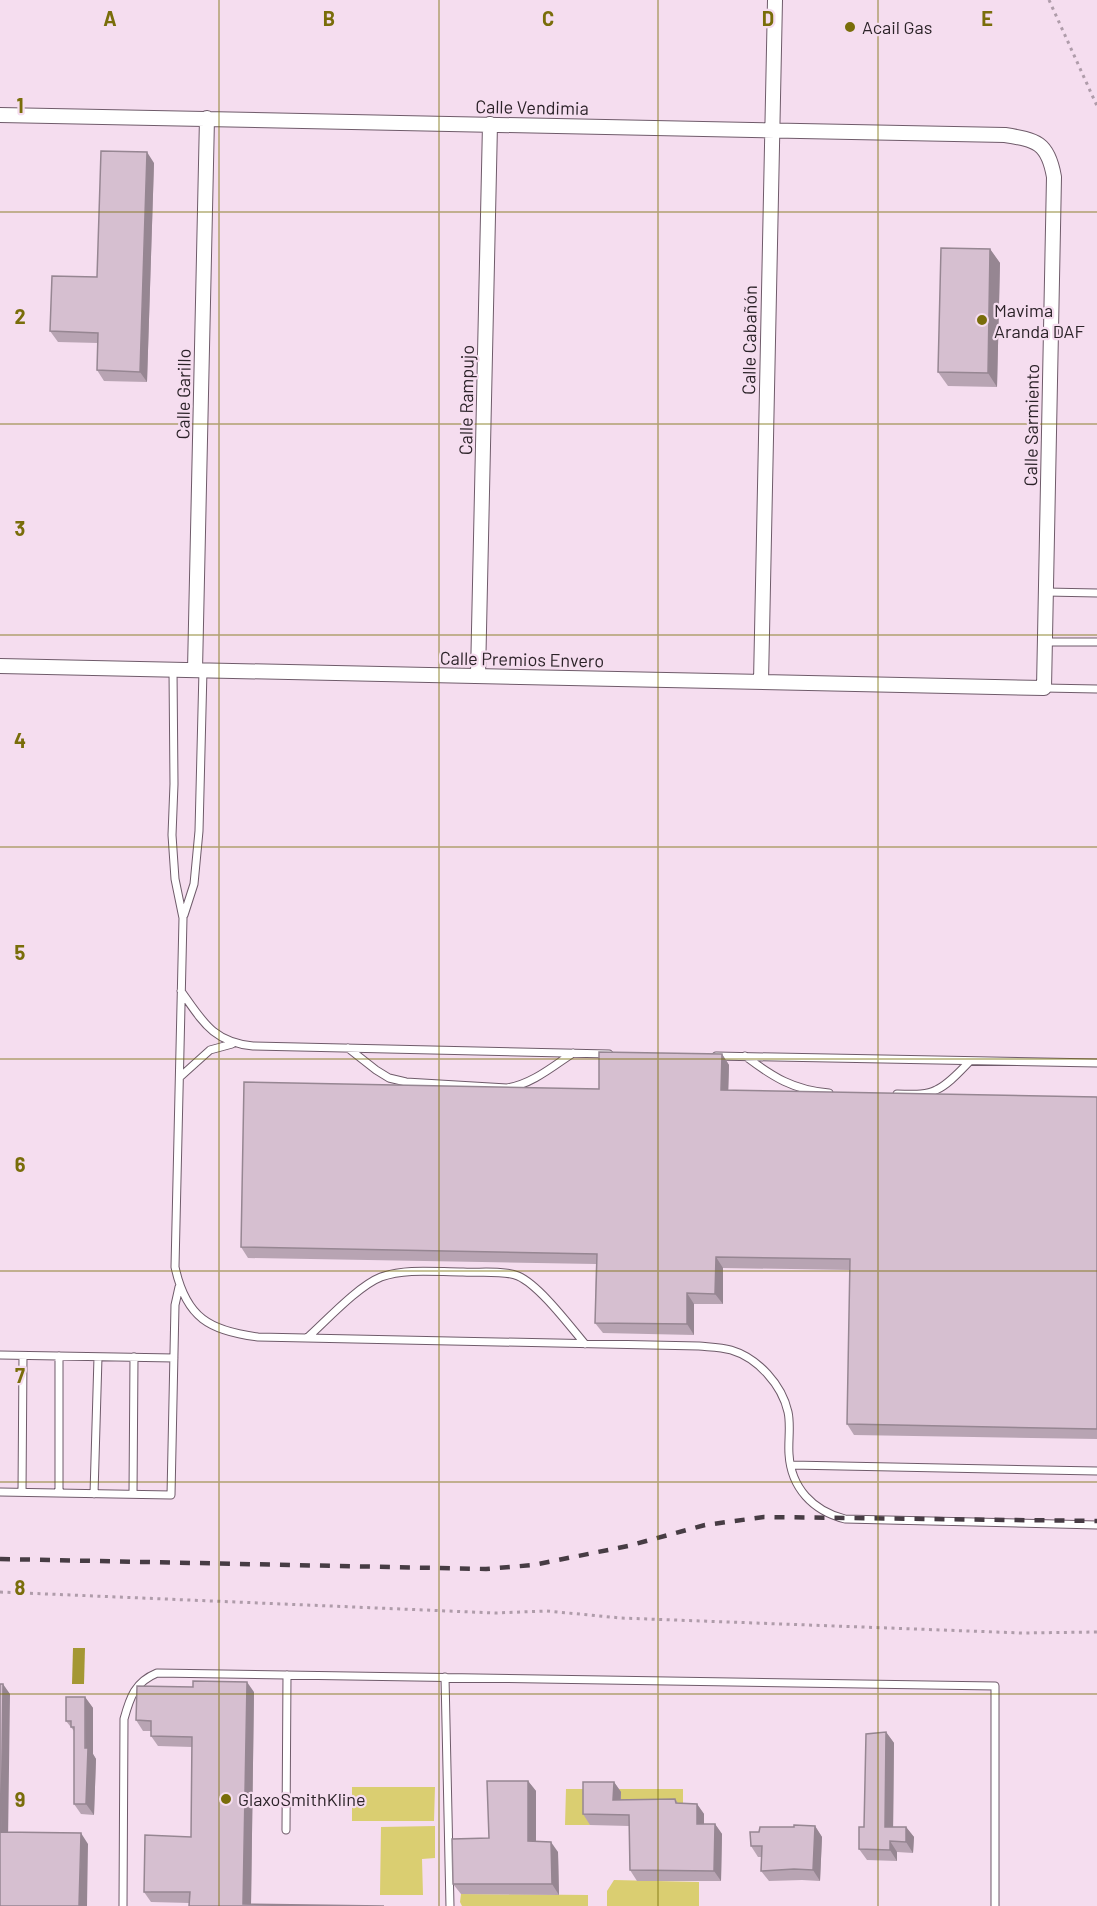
<svg xmlns="http://www.w3.org/2000/svg" width="1097" height="1906" font-family="Barlow,sans-serif">
	<style>
		.green { fill: #dace71 }
		.water { fill: #a49733 }
		.lines { fill: none; stroke-linecap: round; stroke-linejoin: round }
		.lane-casing { stroke: #6f5b6a; stroke-width: 9 }
		.street-casing { stroke: #6f5b6a; stroke-width: 16 }
		.path { stroke: #af9caa; stroke-width: 3; stroke-dasharray: 3 4.5; stroke-linecap: butt }
		.lane { stroke: #fff; stroke-width: 7 }
		.street { stroke: #fff; stroke-width: 14 }
		.rail { stroke: #473c44; stroke-width: 4.5; stroke-dasharray: 10 10; stroke-linecap: butt }
		.wall { fill: #b8a4b3 }
		.shaded-wall { fill: #968692 }
		.building { fill: #d6bfd0; stroke: #968692; stroke-width: 1.5 }
		.grid { fill: none; stroke: #796d0a; stroke-width: 1.5; stroke-opacity: 0.55 }
		.poi-dot { fill: #796d0a; stroke: #f5ddef; stroke-width: 2 }
		.labels { text-anchor: middle; dominant-baseline: central; stroke-width: 4.5; stroke-linejoin: round; paint-order: stroke }
		.poi-label { font-size: 18px; fill: #2c2329; stroke: #f5ddef; text-anchor: start }
		.street-label { font-size: 18px; fill: #2c2329; stroke: #f5ddef }
		.grid-label { font-size: 20px; text-anchor: middle; font-weight: bold; fill: #796d0a; stroke: #f5ddef; stroke-width: 4.5; stroke-linejoin: round; paint-order: stroke }
	</style>
	<rect width="100%" height="100%" fill="#f5ddef"/>
	<path class="green" d="M352,1787H435L434,1821H352Z
		M566,1789H683V1809L636,1825H620L621,1792L590,1793V1825H565Z
		M435,1826V1858L422,1859L423,1895H380L381,1827Z
		M614,1880L699,1882V1906H607V1891Z
		M461,1894L588,1895V1906H462L460,1902Z"/>
	<path class="water" d="M73,1648H85L84,1684H72Z"/>
	<g class="lines">
		<g class="lane-casing">
			<path id="lane" d="M1046,592L1097,593
				M1045,642H1097
				M173,670L174,784L172,835L175,879L183,918L175,1267C186,1318 210,1331 258,1337L699,1346C709,1347 721,1347 731,1350C758,1358 782,1385 788,1412C791,1425 788,1441 789,1454C791,1488 813,1511 845,1519L1097,1525
				M1044,688L1097,689
				M184,915L194,884L199,831L203,670
				M181,991C203,1022 213,1042 253,1046L609,1054
				M348,1048L376,1070L389,1078L406,1082L507,1088C532,1084 552,1067 573,1053
				M716,1056L1097,1063
				M745,1056C773,1077 793,1090 829,1093
				M180,1077L210,1050L232,1044
				M897,1094C909,1094 925,1096 936,1090C949,1084 960,1071 970,1061
				M307,1338C326,1321 358,1286 381,1277C406,1268 436,1272 463,1272C478,1273 504,1270 518,1276C539,1285 569,1325 585,1344
				M0,1355L174,1358
				M791,1465L1097,1471
				M0,1492L171,1495L175,1305L179,1287
				M22,1492L23,1356
				M59,1493V1356
				M94,1494L98,1357
				M133,1494L134,1357
				M445,1677L450,1906
				M286,1830L287,1675
				M123,1906L124,1719C130,1697 135,1682 157,1673L995,1686V1906"/>
		</g>
		<g class="street-casing">
			<path id="street" d="M0,115L1005,135C1036,140 1048,142 1054,177L1044,688L0,666
				M195,670L207,118
				M478,676L490,124
				M761,682L775,0"/>
		</g>
		<path class="path" d="M1049,0L1097,106
			M0,1592L495,1613L547,1611L621,1618L1022,1633L1097,1632"/>
		<use href="#lane" class="lane"/>
		<use href="#street" class="street"/>
		<path class="rail" d="M0,1559L486,1569L533,1565L628,1546L705,1525L764,1517L1097,1521"/>
	</g>
	<path class="wall" d="M154,163L147,382L104,381L97,370L98,343L58,342L50,331L97,277Z
		M990,249L1000,263L997,387L948,386L938,372Z
		M722,1054L729,1065L728,1091L1097,1097V1439L854,1435L847,1424L850,1270L723,1268V1304H694V1335L603,1333L595,1323L596,1264L248,1258L241,1247L599,1089Z
		M254,1692L251,1904L189,1906V1903L151,1902L144,1892L191,1837L192,1747L158,1746L151,1736V1731H143L136,1720Z
		M85,1697L93,1708V1754L96,1759L94,1815L81,1814L74,1804V1731L66,1721Z
		M886,1732L894,1743L893,1827H906L914,1837L913,1853L897,1852V1861L867,1860L859,1849Z
		M528,1781L536,1791V1841L558,1852L559,1895L461,1894L453,1884L489,1838Z
		M614,1782L621,1792V1800L675,1799L678,1803L697,1804L704,1814V1824H715L722,1834L721,1881H637L630,1870L629,1826L590,1825L583,1814Z
		M815,1826L822,1837L820,1881L802,1880L769,1881L761,1871L762,1857H758L751,1846L759,1832Z"/>
	<path class="shaded-wall" d="M147,152L154,163L147,382L140,372Z
		M990,249L1000,263L997,387L988,373Z
		M722,1054L729,1065L728,1101L721,1090Z
		M716,1257L723,1268V1304L715,1294Z
		M687,1293L694,1304V1335L687,1324Z
		M247,1682L254,1692L251,1906L243,1904Z
		M3,1684L10,1694L8,1842L1,1832Z
		M85,1697L93,1708V1754L96,1759L94,1815L86,1804Z
		M886,1732L894,1743L893,1837L885,1827Z
		M528,1781L536,1791V1851L528,1841Z
		M614,1782L621,1792L620,1810L613,1800Z
		M697,1804L704,1814V1834L697,1824Z
		M715,1824L722,1834L721,1881L714,1871Z
		M815,1826L822,1837L820,1881L813,1870Z
		M906,1827L914,1837L913,1853L906,1842Z
		M81,1833L88,1844L87,1906H79Z
		M890,1841L897,1852V1861L890,1850Z
		M551,1842L558,1852L559,1895L552,1884Z"/>
	<path class="building" d="M101,151L147,152L140,372L97,370L98,333L50,331L52,276L97,277Z
		M941,248L990,249L988,373L938,372Z
		M599,1052L722,1054L721,1090L1097,1097V1429L847,1424L850,1259L716,1257L715,1294L687,1293V1324L595,1323L597,1254L241,1247L244,1082L599,1089Z
		M193,1681L247,1682L243,1904L384,1906H189L190,1892H144L145,1835L191,1837L192,1737L151,1736V1721L136,1720L137,1686L193,1687Z
		M0,1684H3L1,1832L81,1833L79,1906H0Z
		M66,1697H85V1748H88L86,1804H74V1727H71V1721H66Z
		M886,1732L885,1827H906V1842L890,1841V1850L859,1849V1827H864L866,1734Z
		M487,1781H528V1841L551,1842L552,1884H453L452,1839L489,1838Z
		M583,1782H614L613,1800L675,1799L676,1803L697,1804V1824H715L714,1871L630,1870L629,1815L583,1814Z
		M794,1825L815,1826L813,1870L794,1869L761,1871L762,1846H751L750,1832H759L760,1827H794Z"/>
	<path class="grid" d="M219,0V1906M439,0V1906M658,0V1906M878,0V1906M0,212H1097M0,424H1097M0,635H1097M0,847H1097M0,1059H1097M0,1271H1097M0,1482H1097M0,1694H1097"/>
	<g class="poi-dot">
		<circle cx="850" cy="27" r="6"/>
		<circle cx="982" cy="320" r="6"/>
		<circle cx="226" cy="1799" r="6"/>
	</g>
	<g class="labels">
		<g class="poi-label">
			<text x="862" y="27">Acail Gas</text>
			<text x="994" y="310">Mavima<tspan x="994" dy="21">Aranda DAF</tspan></text>
			<text x="238" y="1799">GlaxoSmithKline</text>
		</g>
		<g class="street-label">
			<text transform="translate(532 107) rotate(1)">Calle Vendimia</text>
			<text transform="translate(749 340) rotate(-89)">Calle Cabañón</text>
			<text transform="translate(183 394) rotate(-89)">Calle Garillo</text>
			<text transform="translate(466 400) rotate(-89)">Calle Rampujo</text>
			<text transform="translate(1031 425) rotate(-89)">Calle Sarmiento</text>
			<text transform="translate(522 659) rotate(1)">Calle Premios Envero</text>
		</g>
	</g>
	<g class="grid-label">
		<text x="110" y="26">A</text>
		<text x="329" y="26">B</text>
		<text x="548" y="26">C</text>
		<text x="768" y="26">D</text>
		<text x="987" y="26">E</text>
		<text x="20" y="113">1</text>
		<text x="20" y="324">2</text>
		<text x="20" y="536">3</text>
		<text x="20" y="748">4</text>
		<text x="20" y="960">5</text>
		<text x="20" y="1172">6</text>
		<text x="20" y="1383">7</text>
		<text x="20" y="1595">8</text>
		<text x="20" y="1807">9</text>
	</g>
</svg>
